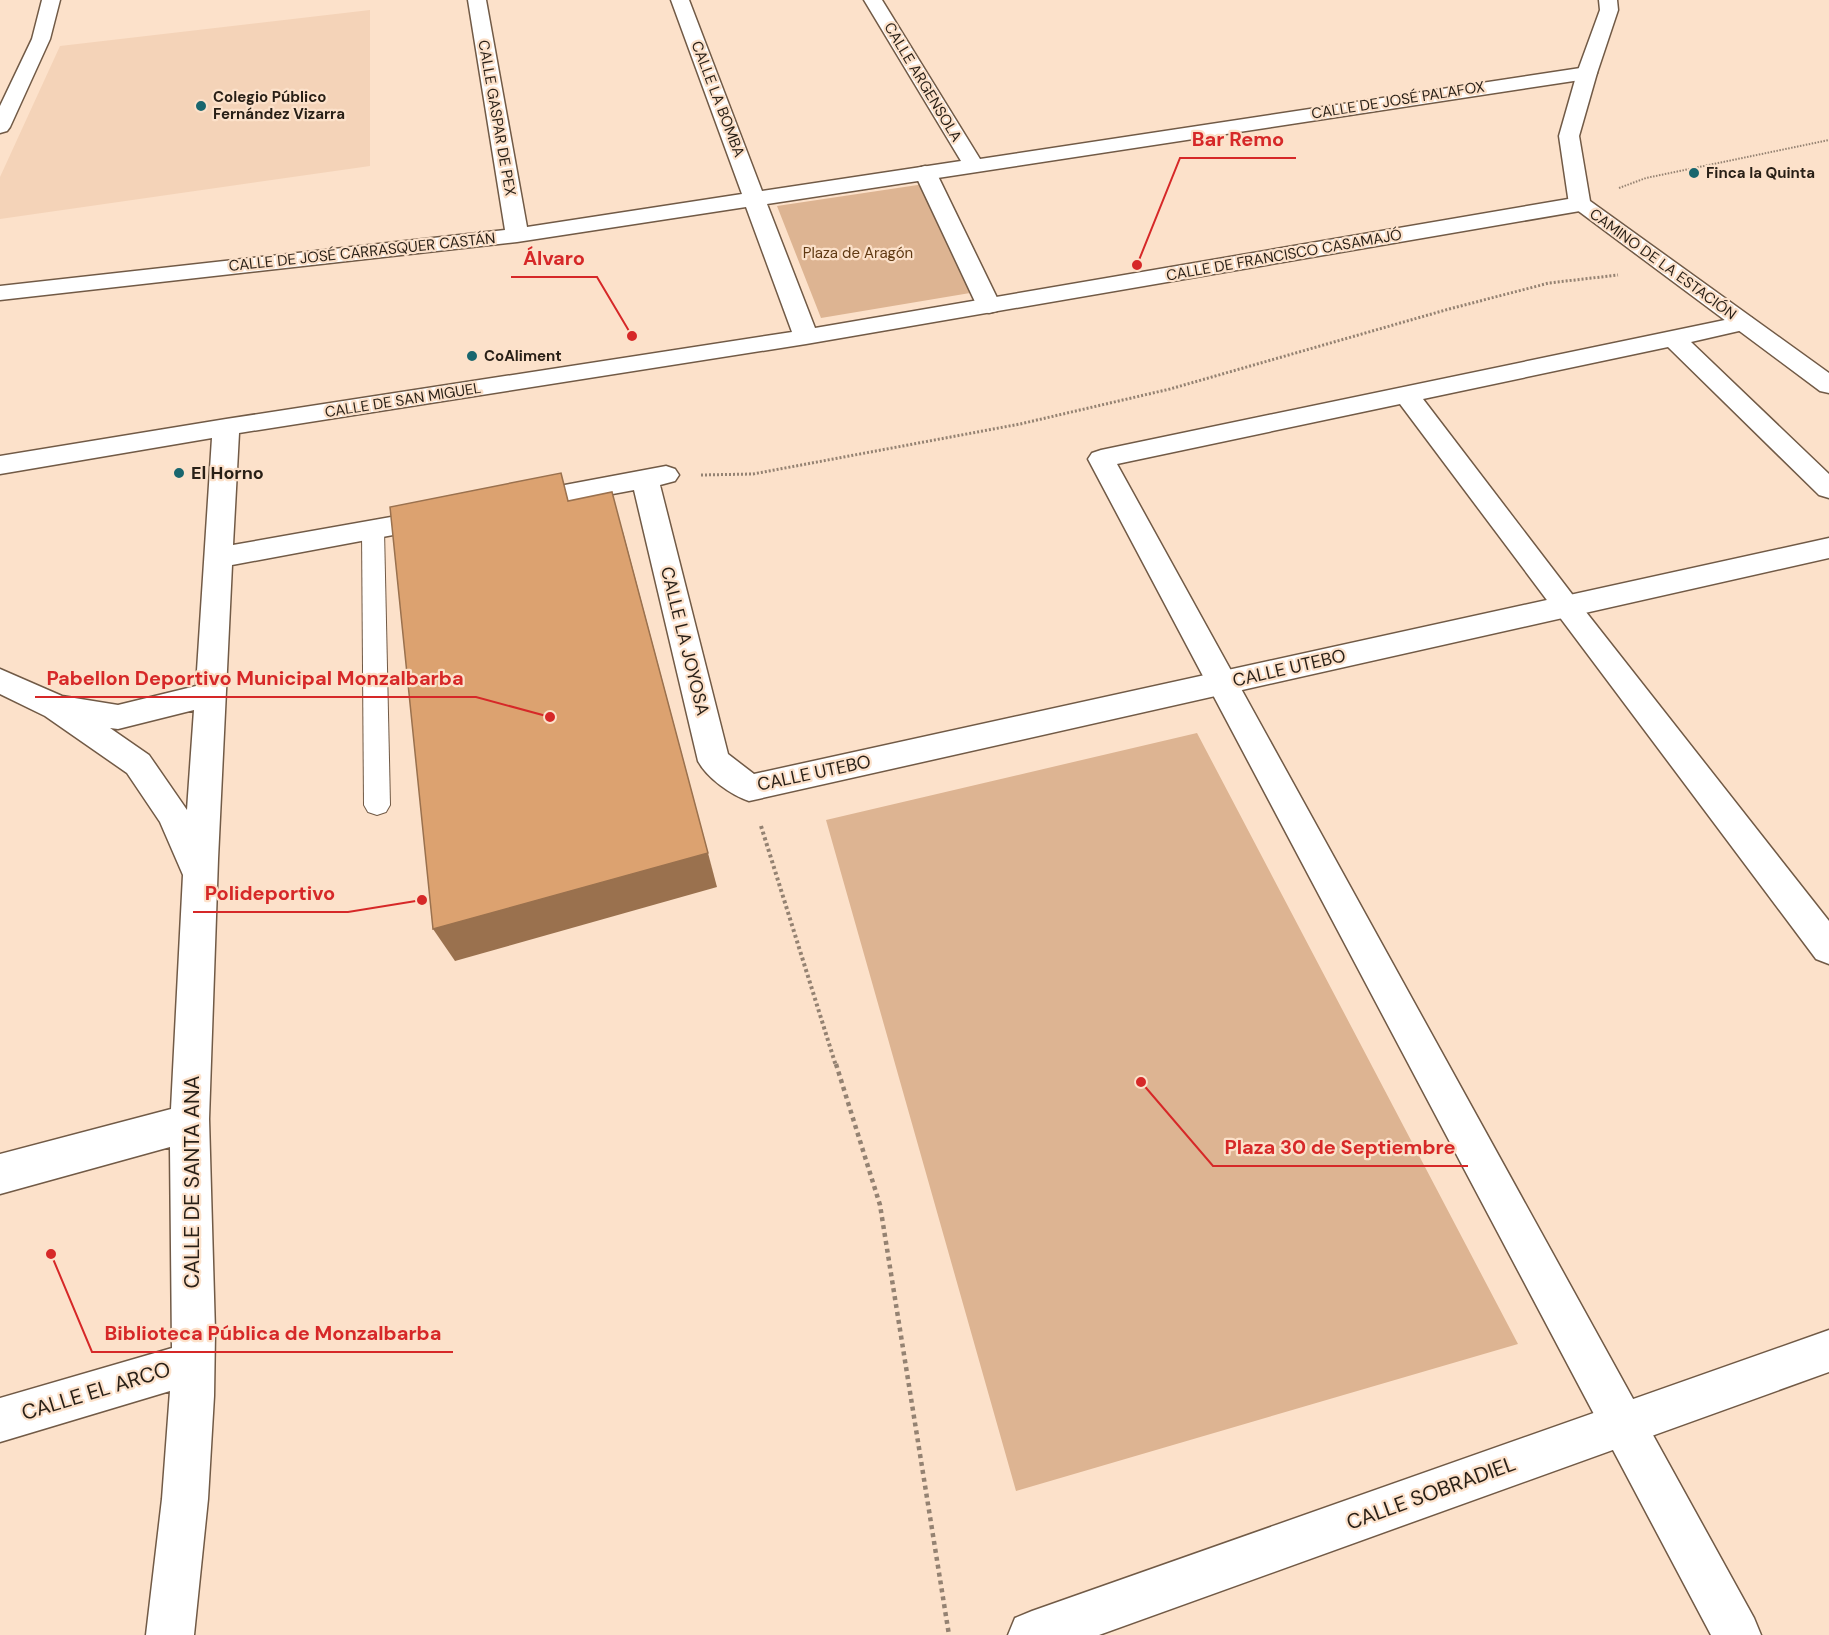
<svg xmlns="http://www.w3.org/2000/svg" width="1829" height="1635" font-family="'DM Sans',sans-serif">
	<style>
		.built { fill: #f4d3b8 }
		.green { fill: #ddb492 }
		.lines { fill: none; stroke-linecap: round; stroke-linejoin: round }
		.service-casing { stroke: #715a46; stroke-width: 2 }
		.pedestrian-casing { stroke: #715a46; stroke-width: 3 }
		.minor-casing { stroke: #715a46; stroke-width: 3 }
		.tertiary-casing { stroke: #715a46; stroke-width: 3 }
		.path-far3 { stroke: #948272; stroke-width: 2; stroke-dasharray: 1.5 1.5; stroke-linecap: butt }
		.path-far2 { stroke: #948272; stroke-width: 3; stroke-dasharray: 2 2; stroke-linecap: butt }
		.path-far1 { stroke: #948272; stroke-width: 4; stroke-dasharray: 3 3; stroke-linecap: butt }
		.path { stroke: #948272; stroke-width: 4.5; stroke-dasharray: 4 4; stroke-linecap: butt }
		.service { fill: #fff; fill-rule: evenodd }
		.pedestrian { fill: #fff; fill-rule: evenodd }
		.minor { fill: #fff; fill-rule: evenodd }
		.tertiary { fill: #fff; fill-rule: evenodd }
		.shaded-wall { fill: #9a714e }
		.building { fill: #dca270; stroke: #9a714e; stroke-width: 1.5 }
		.poi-dot { fill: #19666e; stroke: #fce1ca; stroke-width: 2 }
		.labels { text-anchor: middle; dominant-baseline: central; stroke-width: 4.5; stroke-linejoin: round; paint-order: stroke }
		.far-street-label { font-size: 15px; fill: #281f16; stroke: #fce1ca }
		.far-poi-label { font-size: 15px; font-weight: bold; fill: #281f16; stroke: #fce1ca; text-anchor: start }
		.far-park-label { font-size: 15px; fill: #5f3912; stroke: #fce1ca }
		.poi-label { font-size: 18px; font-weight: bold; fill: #281f16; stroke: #fce1ca; text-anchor: start }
		.street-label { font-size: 18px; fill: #281f16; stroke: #fce1ca }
		.near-street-label { font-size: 21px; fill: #281f16; stroke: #fce1ca }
		.leader { fill: none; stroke: #d62828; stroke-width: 2 }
		.callout-dot { fill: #d62828; stroke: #fce1ca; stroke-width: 2 }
		.callout-label { font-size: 20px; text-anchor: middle; font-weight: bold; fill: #d62828; stroke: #fce1ca; stroke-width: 4.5; stroke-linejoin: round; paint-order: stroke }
	</style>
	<rect width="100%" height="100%" fill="#fce1ca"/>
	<path class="built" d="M370,10V166L0,219V177L60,46Z"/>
	<path class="green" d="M931,183L982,291L821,318L777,206Z
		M1197,733L1518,1344L1016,1491L826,820Z"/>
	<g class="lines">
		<g class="service-casing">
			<path id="service" d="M373,523L381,525L384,530L390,805L386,812L377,815L368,812L364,805L362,530L365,525Z"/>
		</g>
		<g class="pedestrian-casing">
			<path id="pedestrian" d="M925,166L932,168L936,172L1001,306L997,311L989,313L981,311L977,306L914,172L918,168Z
				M1744,316L1752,318L1756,323L1752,328L1691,342L1829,474V498L1819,495L1668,347L1423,399L1575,598L1829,921V964L1816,959L1400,404L1117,464L1754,1618L1761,1635H1711L1088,459L1092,453L1101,450Z"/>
		</g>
		<g class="minor-casing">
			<path id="minor" d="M42,0H60L50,39L10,127L7,131L0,133V106L32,39Z
				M468,0H486L527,227L742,194L671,0H689L762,191L961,161L864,0H882L980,159L1587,67L1594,69L1597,73L1594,77L1587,79L767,204L815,328L1580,197L1588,199L1591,204L1588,209L1580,211L806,344L239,433L233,545L436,509L446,511L450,518L446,525L436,527L232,565L218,859L209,1119L215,1332L214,1396L208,1499L194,1635H146L162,1499L170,1391L0,1442V1398L172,1348L170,1147L0,1194V1154L171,1109L183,875L160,822L127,773L45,716L0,694V669L62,696L118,705L196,686L212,438L0,474V456L226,419L792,332L746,207L517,242L0,300V286L505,230ZM194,710L187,810L149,755L110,728L118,729Z
				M666,466L675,469L679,475L675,481L660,485L728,754L754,774L1829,538V558L749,801C731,795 707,778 698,761L634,490L522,511L512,509L508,502L512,495L522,493Z
				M1829,1330V1372L1099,1635H1008L1015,1618L1032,1611Z"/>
		</g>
		<g class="tertiary-casing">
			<path id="tertiary" d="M1599,0H1617L1618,10L1597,73L1579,136L1590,201L1829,373V393L1820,391L1569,204L1559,136L1577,73L1600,10Z"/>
		</g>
		<path class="path-far3" d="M1619,188L1646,178L1829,140"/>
		<path class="path-far2" d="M701,475L753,474L1020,424L1170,389L1449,309L1549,283L1618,275"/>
		<path class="path-far1" d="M761,826L836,1066"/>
		<path class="path" d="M836,1064L880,1205L949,1635"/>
		<use href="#service" class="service"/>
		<use href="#pedestrian" class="pedestrian"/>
		<use href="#minor" class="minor"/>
		<use href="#tertiary" class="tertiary"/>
	</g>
	<path class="shaded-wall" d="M623,532L717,887L455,961L433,929Z"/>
	<path class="building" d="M561,473L568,501L612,492L708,853L433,929L390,507Z"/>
	<g class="poi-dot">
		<circle cx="201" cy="106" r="6"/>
		<circle cx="1694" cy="173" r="6"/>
		<circle cx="472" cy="356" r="6"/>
		<circle cx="179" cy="473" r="6"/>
	</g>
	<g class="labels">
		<g class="far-street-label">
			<text transform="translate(923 82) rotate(59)">CALLE ARGENSOLA</text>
			<text transform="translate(718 99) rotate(69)">CALLE LA BOMBA</text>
			<text transform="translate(1398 100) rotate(-9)">CALLE DE JOSÉ PALAFOX</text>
			<text transform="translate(497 118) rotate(80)">CALLE GASPAR DE PEX</text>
			<text transform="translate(362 252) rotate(-6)">CALLE DE JOSÉ CARRASQUER CASTÁN</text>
			<text transform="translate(1284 255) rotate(-10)">CALLE DE FRANCISCO CASAMAJÓ</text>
			<text transform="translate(1663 264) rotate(36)">CAMINO DE LA ESTACIÓN</text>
			<text transform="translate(403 400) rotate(-9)">CALLE DE SAN MIGUEL</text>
		</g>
		<g class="far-poi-label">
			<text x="213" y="97">Colegio Público<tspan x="213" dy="17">Fernández Vizarra</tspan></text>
			<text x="1706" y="173">Finca la Quinta</text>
			<text x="484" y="356">CoAliment</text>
		</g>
		<g class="far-park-label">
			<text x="858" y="253">Plaza de Aragón</text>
		</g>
		<g class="poi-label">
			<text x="191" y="473">El Horno</text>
		</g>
		<g class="street-label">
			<text transform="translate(685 641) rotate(76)">CALLE LA JOYOSA</text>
			<text transform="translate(1289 668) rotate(-13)">CALLE UTEBO</text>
			<text transform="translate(814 773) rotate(-12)">CALLE UTEBO</text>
		</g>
		<g class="near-street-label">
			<text transform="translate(192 1182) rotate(-90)">CALLE DE SANTA ANA</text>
			<text transform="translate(96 1391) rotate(-17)">CALLE EL ARCO</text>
			<text transform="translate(1431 1493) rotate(-20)">CALLE SOBRADIEL</text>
		</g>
	</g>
	<path class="leader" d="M1137 265L1180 158H1296M632 336L597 277H511M550 717L476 697H35M422 900L348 912H193M1141 1082L1213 1166H1468M51 1254L92 1352H453"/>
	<g class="callout-dot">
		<circle cx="1137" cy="265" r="6"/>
		<circle cx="632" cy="336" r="6"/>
		<circle cx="550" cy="717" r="6"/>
		<circle cx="422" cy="900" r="6"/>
		<circle cx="1141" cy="1082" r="6"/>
		<circle cx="51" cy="1254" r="6"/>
	</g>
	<g class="callout-label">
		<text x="1238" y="146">Bar Remo</text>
		<text x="554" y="265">Álvaro</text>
		<text x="255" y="685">Pabellon Deportivo Municipal Monzalbarba</text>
		<text x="270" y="900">Polideportivo</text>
		<text x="1340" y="1154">Plaza 30 de Septiembre</text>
		<text x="273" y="1340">Biblioteca Pública de Monzalbarba</text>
	</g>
</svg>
